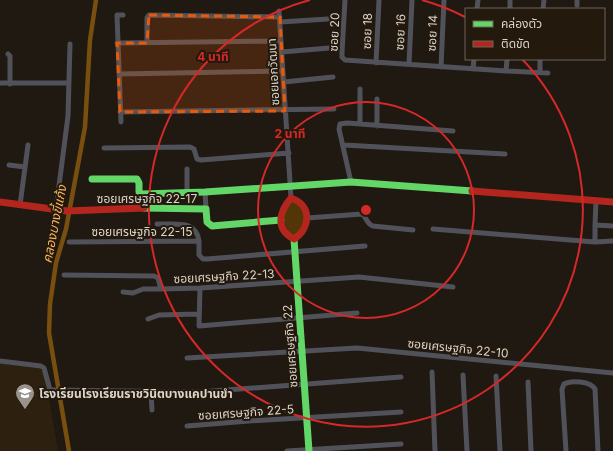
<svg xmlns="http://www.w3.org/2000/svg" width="613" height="451" font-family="Inter,'Noto Sans Thai',sans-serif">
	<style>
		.built { fill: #2d200f }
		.green { fill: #533608 }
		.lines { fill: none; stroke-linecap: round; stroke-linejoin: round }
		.canal { stroke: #784f0e; stroke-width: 4.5 }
		.street { stroke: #515259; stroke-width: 5 }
		.fast { stroke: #63d668; stroke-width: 7 }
		.jam { stroke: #b3261e; stroke-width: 7 }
		.marked { fill: #e8590c; fill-opacity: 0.2; stroke: #e8590c; stroke-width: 3; stroke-dasharray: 8 5; stroke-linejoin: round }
		.ring { fill: none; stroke: #d62828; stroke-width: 2 }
		.labels { text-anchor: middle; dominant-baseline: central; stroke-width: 4; stroke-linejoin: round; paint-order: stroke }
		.street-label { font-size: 12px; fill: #dcd5cc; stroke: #24190d }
		.poi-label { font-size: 12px; font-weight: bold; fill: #dcd5cc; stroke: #24190d; text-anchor: start }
		.water-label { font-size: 13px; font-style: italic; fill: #fbb762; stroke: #24190d }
		.centre { fill: #d62828; stroke: #24190d; stroke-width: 2 }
		.ring-label { font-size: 12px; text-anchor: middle; font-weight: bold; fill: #d62828; stroke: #24190d; stroke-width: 4; stroke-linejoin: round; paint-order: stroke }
	</style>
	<rect width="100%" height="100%" fill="#1f1912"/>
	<path class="built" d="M0,363L44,369L58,451H0Z"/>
	<path class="green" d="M293,201C305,208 303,213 304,226L295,237C282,227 281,213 293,201Z"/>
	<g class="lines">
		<path class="canal" d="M69,451L49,333L50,304L56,263L66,229L85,127L90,40L96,0"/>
		<path class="street" d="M345,0L342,52V57L345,60L506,71L548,73
			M577,5V0
			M477,9L478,0
			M510,9V0
			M543,9L544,0
			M279,11L291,198
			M280,22L328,19
			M117,43L281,41
			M147,43V18L149,15L280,17
			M282,52L329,48
			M8,54L10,56V84
			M376,63L379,0
			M409,64L412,0
			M441,67L444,0
			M473,69L474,59
			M506,71L507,59
			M540,73V59
			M119,74L283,71
			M284,82L333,77
			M0,83H69
			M120,112L334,109
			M121,122L117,15H123
			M360,124V89
			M377,126V99
			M344,145L505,154
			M104,148L190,147L194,149L197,159L201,160L289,153
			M9,165L25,167
			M187,169V193
			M351,182L339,129L340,124L347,123L453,131
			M205,192L206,209
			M144,194V209
			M596,201L595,225L613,226
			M20,205L28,145
			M56,209L68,116L70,44
			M307,218L362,214C367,217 366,224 373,226L413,230
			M157,224C175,225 196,219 199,241
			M433,229L595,242V225
			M69,242L199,241V255L203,259H207L365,246
			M595,242L612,241
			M64,275L154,276L158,278L161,289L200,288L359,277L453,287
			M200,288L199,326L357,313
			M123,292L133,293L143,289H161
			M148,319L159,315L198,314
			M187,358L357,348L613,373
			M0,361L41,366L44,368L50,390H53L200,392L401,377
			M432,372L435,451
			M463,375L467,451
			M496,376L500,451
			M528,382L531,451
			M151,392L152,410
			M187,426L249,421L401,412
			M287,451L401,444
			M566,451L562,389L564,384C571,380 590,381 595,389L598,451"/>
		<path class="fast" d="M92,179H137L139,183V192L142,194L205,192L351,182L472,191
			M144,208L206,209L207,222L212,226L281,220
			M294,239L309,451"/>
		<path class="jam" d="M472,191L613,202
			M291,198C312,205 311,228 294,239C275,229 279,212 291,198Z
			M0,202L67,211L144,208"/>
	</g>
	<path class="marked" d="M149,15L280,17L285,111L120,112L117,43H147Z"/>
	<g class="ring">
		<circle cx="366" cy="210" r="108"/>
		<path d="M422 0A217 217 0 0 1 465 17M522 59A217 217 0 1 1 310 0"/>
	</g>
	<defs>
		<g id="school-pin" transform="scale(1)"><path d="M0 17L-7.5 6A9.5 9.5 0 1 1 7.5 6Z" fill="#9a938b" stroke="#24190d"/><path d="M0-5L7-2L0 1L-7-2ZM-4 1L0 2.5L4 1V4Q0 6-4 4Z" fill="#fff"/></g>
	</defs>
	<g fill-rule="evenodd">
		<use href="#school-pin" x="25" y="393"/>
	</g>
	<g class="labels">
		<g class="street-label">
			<text transform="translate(367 31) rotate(-88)">ซอย 18</text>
			<text transform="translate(334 32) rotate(-87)">ซอย 20</text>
			<text transform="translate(400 32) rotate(-87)">ซอย 16</text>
			<text transform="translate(432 33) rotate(-87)">ซอย 14</text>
			<text transform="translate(273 72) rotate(-93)">ซอยเอกวัฒนา</text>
			<text x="147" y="198">ซอยเศรษฐกิจ 22-17</text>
			<text x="142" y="231">ซอยเศรษฐกิจ 22-15</text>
			<text transform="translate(224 276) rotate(-3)">ซอยเศรษฐกิจ 22-13</text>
			<text transform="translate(290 346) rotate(-94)">ซอยเศรษฐกิจ 22</text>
			<text transform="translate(458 348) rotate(6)">ซอยเศรษฐกิจ 22-10</text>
			<text transform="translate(246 412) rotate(-4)">ซอยเศรษฐกิจ 22-5</text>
		</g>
		<g class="poi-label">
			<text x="39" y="393">โรงเรียนโรงเรียนราชวินิตบางแคปานขำ</text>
		</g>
		<g class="water-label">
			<text transform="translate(54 224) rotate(-79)">คลองบางขี้แก้ง</text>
		</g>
	</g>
	<circle cx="366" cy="210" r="6" class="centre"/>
	<g class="ring-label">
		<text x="213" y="61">4 นาที</text>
		<text x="290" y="138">2 นาที</text>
	</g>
	<rect x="465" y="8" width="140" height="52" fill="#24190d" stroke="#6e6459"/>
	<rect x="473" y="21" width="20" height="6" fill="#63d668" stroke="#6e6459"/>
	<text x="501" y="28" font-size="12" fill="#dcd5cc">คล่องตัว</text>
	<rect x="473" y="41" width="20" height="6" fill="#b3261e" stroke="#6e6459"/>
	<text x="501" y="48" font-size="12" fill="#dcd5cc">ติดขัด</text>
</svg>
